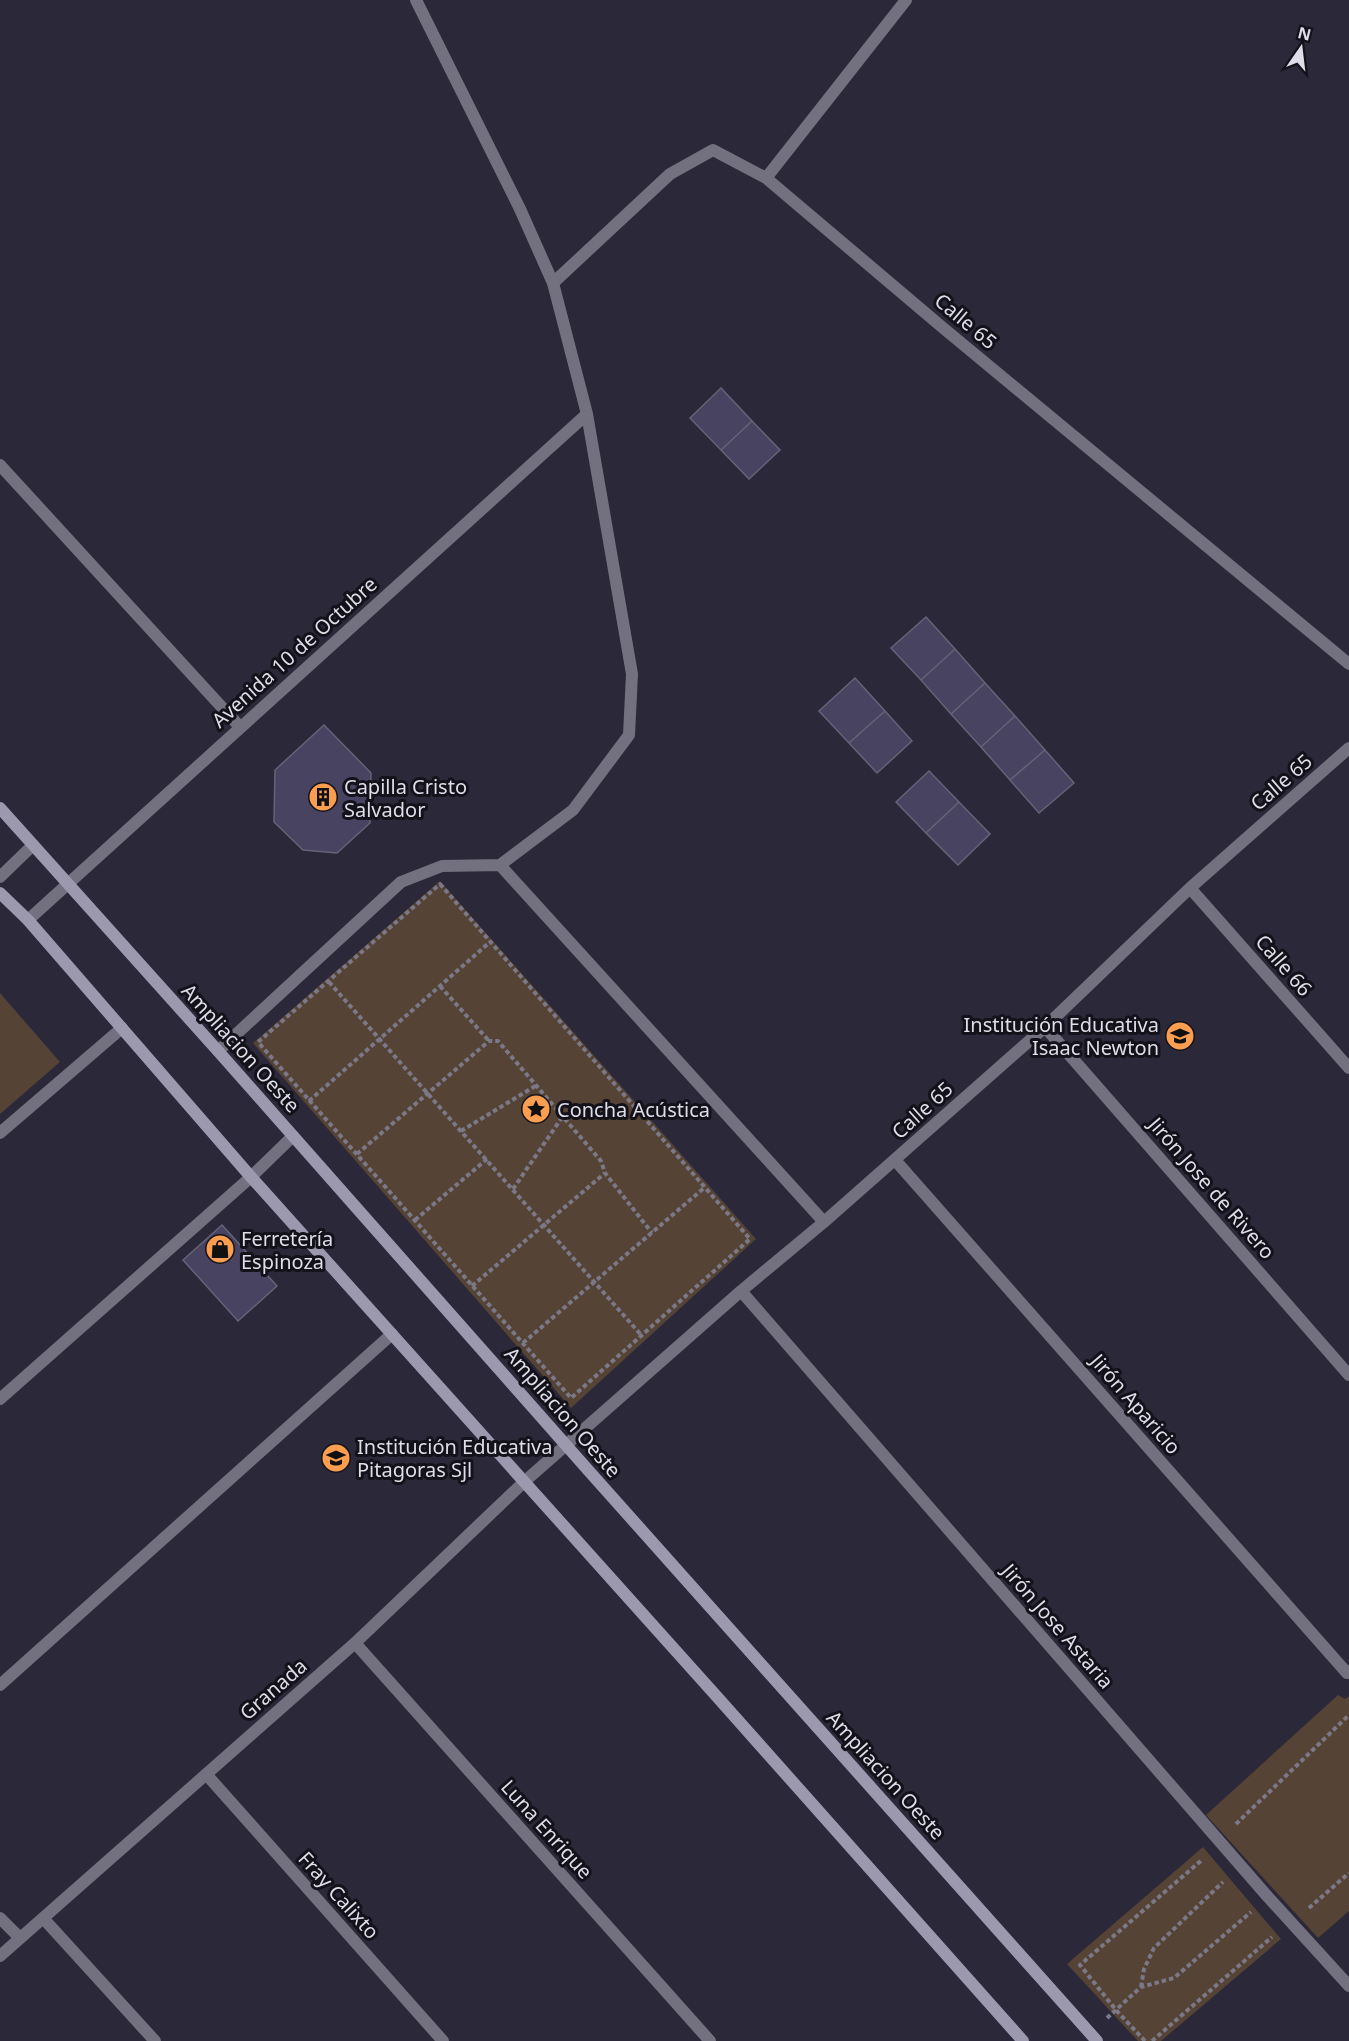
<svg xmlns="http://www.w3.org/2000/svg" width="1349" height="2041" font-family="'Noto Sans',sans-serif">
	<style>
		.green { fill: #554335 }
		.building { fill: #474360; stroke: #656377; stroke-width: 1.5 }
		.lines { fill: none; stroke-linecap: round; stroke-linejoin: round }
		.path { stroke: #7b7988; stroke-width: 4; stroke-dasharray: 4.5 3; stroke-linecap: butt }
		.minor { stroke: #73717f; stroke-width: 12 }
		.secondary { stroke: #9c99af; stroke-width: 12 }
		.labels { text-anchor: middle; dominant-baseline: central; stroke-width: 6; stroke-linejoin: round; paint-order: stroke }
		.street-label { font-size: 20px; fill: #dedde9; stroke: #13121a }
		.poi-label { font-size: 20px; fill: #dedde9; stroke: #13121a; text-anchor: start }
	</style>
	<rect width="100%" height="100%" fill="#2b2839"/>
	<path class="green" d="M440,881L756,1239L571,1408L253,1043Z
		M0,993L60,1062L0,1114Z
		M1338,1695L1345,1699L1349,1696V1911L1318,1938L1206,1815Z
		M1203,1847L1281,1939L1161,2041H1138L1067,1964Z"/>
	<path class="building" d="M721,388L752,421L721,450L690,418Z
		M752,421L780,450L749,479L721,450Z
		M926,617L955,649L921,680L891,648Z
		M955,649L985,683L951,714L921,680Z
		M855,678L885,711L849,743L819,711Z
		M985,683L1015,716L981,747L951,714Z
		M885,711L912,741L877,773L849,743Z
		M1015,716L1045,750L1010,780L981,747Z
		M324,725L371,773L370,823L337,853L303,850L274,822L275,770Z
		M1045,750L1074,783L1039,813L1010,780Z
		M929,771L959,802L926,833L896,802Z
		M959,802L990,834L958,865L926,833Z
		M222,1225L277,1286L238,1321L183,1260Z"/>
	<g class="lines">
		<path class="path" d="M440,884L750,1239L571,1398L258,1042Z
			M329,982L642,1336
			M440,986L489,1041
			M309,1101L490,942
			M461,1131L537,1085
			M357,1154L489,1041H498L601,1161L605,1173L652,1233
			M513,1189L563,1116
			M415,1220L487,1159
			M472,1286L605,1173
			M523,1343L704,1188
			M1236,1824L1349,1715
			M1309,1908L1349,1873
			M1141,1987L1144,1969L1154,1948L1223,1882
			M1107,2018L1141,1987L1174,1978L1251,1912
			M1145,2041L1116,2010L1080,1965L1203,1859
			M1152,2041L1272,1937"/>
		<path class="minor" d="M766,178L906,0
			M553,283L670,174L713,150L766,178L942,327L1349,664
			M0,465L240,727
			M500,865L824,1222
			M0,877L33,845
			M1190,888L1349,1068
			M28,920L587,414
			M1045,1027L1349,1375
			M218,1051L401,882L442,866L500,865L573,810L629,735L632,674L587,414L553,283L520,209L416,0
			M0,1133L122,1028
			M895,1160L1347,1673L1349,1671
			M741,1291L1268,1897L1349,1986
			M0,1399L251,1177L293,1136
			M355,1643L710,2041
			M0,1685L392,1334
			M206,1774L443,2041
			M0,1918L20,1938
			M43,1918L155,2041
			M0,1956L355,1643L524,1482L741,1291L824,1222L1045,1027L1190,888L1349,748"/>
		<path class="secondary" d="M0,808L218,1051L588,1470L1097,2041
			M0,893L28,920L251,1177L719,1699L1023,2041"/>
	</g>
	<defs>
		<g id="building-disc" transform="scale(1.5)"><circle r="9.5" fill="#fb9e50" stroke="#13121a"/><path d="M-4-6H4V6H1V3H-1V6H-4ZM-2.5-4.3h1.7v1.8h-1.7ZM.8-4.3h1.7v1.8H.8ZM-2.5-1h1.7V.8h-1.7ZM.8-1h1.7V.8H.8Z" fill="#111"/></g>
		<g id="school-disc" transform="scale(1.5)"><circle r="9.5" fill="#fb9e50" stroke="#13121a"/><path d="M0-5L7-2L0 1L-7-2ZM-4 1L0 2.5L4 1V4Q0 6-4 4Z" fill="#111"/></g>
		<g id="sight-disc" transform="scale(1.5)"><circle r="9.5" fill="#fb9e50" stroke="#13121a"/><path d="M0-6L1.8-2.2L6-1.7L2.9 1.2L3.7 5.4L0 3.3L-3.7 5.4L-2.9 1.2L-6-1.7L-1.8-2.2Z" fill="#111"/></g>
		<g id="shop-disc" transform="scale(1.5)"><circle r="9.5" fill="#fb9e50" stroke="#13121a"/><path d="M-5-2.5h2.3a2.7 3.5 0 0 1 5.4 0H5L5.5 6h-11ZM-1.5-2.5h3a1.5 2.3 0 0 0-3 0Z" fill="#111"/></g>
	</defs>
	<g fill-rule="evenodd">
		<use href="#building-disc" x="323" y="797"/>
		<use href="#school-disc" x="1180" y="1036"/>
		<use href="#sight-disc" x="536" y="1109"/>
		<use href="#shop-disc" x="220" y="1249"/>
		<use href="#school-disc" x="336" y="1458"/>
	</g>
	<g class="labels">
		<g class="street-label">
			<text transform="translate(966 321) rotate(40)">Calle 65</text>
			<text transform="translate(294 652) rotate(-42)">Avenida 10 de Octubre</text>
			<text transform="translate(1281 782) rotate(-41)">Calle 65</text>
			<text transform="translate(1284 965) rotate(49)">Calle 66</text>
			<text transform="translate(241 1048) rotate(48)">Ampliacion Oeste</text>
			<text transform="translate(922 1110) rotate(-42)">Calle 65</text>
			<text transform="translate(1212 1188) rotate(49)">Jirón Jose de Rivero</text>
			<text transform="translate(1136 1404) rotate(49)">Jirón Aparicio</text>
			<text transform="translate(563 1412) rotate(49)">Ampliacion Oeste</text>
			<text transform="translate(1058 1626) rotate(49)">Jirón Jose Astaria</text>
			<text transform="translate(273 1689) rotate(-41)">Granada</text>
			<text transform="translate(886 1775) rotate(48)">Ampliacion Oeste</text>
			<text transform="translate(547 1829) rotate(48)">Luna Enrique</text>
			<text transform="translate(339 1895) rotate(48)">Fray Calixto</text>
		</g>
		<g class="poi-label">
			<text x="344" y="786">Capilla Cristo<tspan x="344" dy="23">Salvador</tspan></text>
			<text x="1159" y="1024" text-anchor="end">Institución Educativa<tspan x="1159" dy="23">Isaac Newton</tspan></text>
			<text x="557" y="1109">Concha Acústica</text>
			<text x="241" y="1238">Ferretería<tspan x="241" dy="23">Espinoza</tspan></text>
			<text x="357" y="1446">Institución Educativa<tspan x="357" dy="23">Pitagoras Sjl</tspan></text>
		</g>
	</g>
	<g transform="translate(1301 48) rotate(14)" stroke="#13121a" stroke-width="4.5" paint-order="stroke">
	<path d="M0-4.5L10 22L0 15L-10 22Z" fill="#dedde9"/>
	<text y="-9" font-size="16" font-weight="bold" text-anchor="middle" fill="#dedde9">N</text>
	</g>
</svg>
